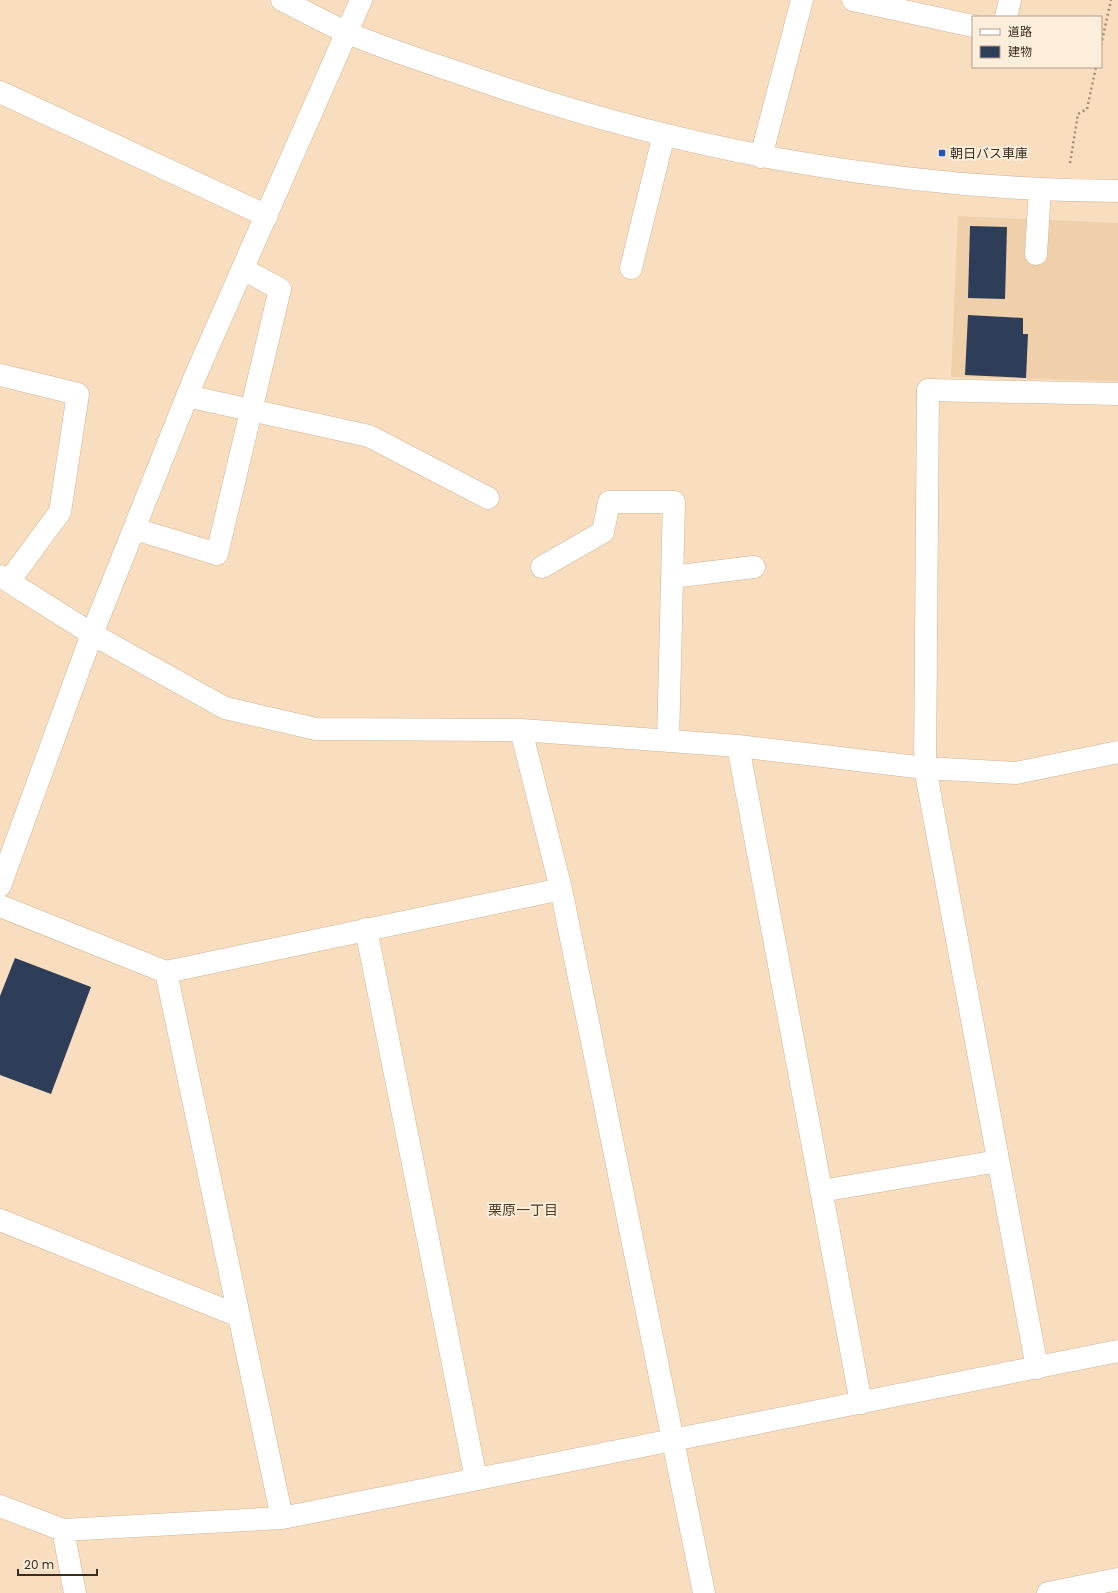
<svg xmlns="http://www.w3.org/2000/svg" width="1118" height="1593" font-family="Poppins,'Noto Sans JP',sans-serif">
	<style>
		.built { fill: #efd0ab }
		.building { fill: #2e3d58 }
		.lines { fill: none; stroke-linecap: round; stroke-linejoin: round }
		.minor-casing { stroke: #ceb597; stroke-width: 23 }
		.path { stroke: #a18e78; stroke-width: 2.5; stroke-dasharray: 2 3; stroke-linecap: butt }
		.minor { stroke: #fff; stroke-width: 22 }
		.poi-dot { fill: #1b58c4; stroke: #fdeddb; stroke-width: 1.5 }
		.labels { text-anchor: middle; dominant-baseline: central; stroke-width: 4; stroke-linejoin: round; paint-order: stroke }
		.poi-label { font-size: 13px; fill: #372d21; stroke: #fdeddb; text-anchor: start }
		.neighbourhood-label { font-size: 14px; fill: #503b21; stroke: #fdeddb }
	</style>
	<rect width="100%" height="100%" fill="#f8debf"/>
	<path class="built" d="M958,216L1118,223V381L951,377Z"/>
	<path class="building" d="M970,226L1007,227L1005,299L968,298Z
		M968,315L1023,318V334H1028L1026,378L965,375Z
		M15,958L91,987L51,1094L0,1075V996Z"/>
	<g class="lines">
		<g class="minor-casing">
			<path id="minor" d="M282,0C304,11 326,23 348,33C388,50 430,63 471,77C678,150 898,190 1118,191
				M853,0L973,26
				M1006,17L1010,0
				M0,92L267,216
				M761,157L802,0
				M1036,254L1040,189
				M631,268L664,134
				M0,375L78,394L60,512L9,581
				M187,396L369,436L488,498
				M135,529L217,554L280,289L243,269
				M542,567L603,532L609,502H674L668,741
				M0,576L92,634L225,708L316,729L521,730L738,746L925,768L1016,773L1118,752
				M672,577L754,567
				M521,730L561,889L704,1593
				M738,746L861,1403
				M0,886L92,634L194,379L361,0
				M0,906L166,972L561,889
				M366,929L476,1479
				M166,972L282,1518
				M821,1191L998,1161
				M0,1220L239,1316
				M1037,1368L925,768L928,390L1118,394
				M0,1506L63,1530L282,1518L1118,1351
				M63,1530L75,1593
				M1048,1593L1118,1579"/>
		</g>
		<path class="path" d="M1101,45L1111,0
			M1070,163L1078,114L1087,109L1096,67"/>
		<use href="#minor" class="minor"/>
	</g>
	<rect class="poi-dot" x="938" y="149" width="8" height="8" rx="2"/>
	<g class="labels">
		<g class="poi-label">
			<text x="950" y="153">朝日バス車庫</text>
		</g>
		<g class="neighbourhood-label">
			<text x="523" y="1210">栗原一丁目</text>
		</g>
	</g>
	<rect x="972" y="16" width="130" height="52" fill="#fdeddb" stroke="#aea091"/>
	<rect x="980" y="29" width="20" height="6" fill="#ffffff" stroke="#aea091"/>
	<text x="1008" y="36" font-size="12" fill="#372d21">道路</text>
	<rect x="980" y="46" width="20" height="12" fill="#2e3d58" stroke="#aea091"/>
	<text x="1008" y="56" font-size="12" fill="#372d21">建物</text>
	<path d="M18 1569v6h79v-6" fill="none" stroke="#372d21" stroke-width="2"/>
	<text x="24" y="1569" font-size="12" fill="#372d21" stroke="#fdeddb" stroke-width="3" paint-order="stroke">20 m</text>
</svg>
